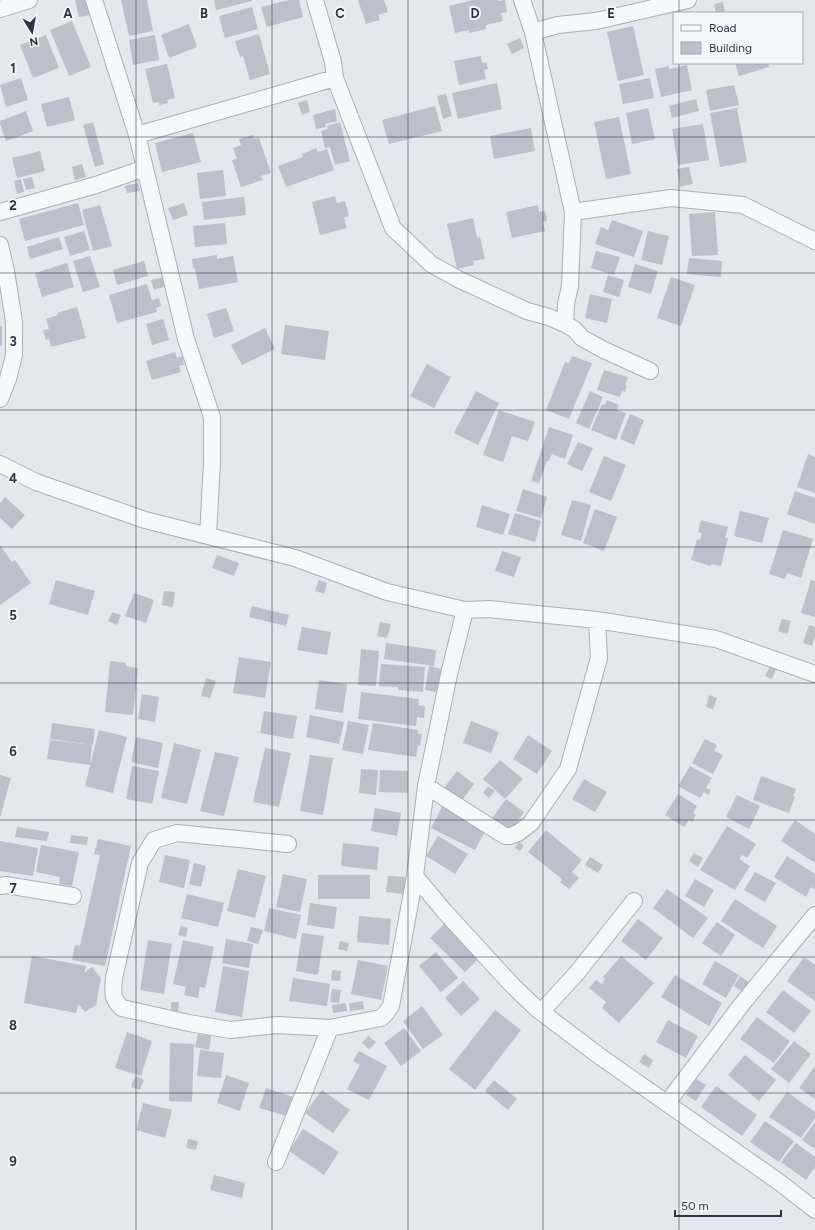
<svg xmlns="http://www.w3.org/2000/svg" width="815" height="1230" font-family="Figtree,sans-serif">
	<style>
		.building { fill: #bbc0ca }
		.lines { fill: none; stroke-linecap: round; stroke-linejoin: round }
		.minor-casing { stroke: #a9aeb7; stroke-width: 18 }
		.minor { stroke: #f7f8fa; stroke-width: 16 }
		.grid { fill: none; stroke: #2b3445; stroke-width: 1; stroke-opacity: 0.55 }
		.grid-label { font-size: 13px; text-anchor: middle; font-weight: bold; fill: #2b3445; stroke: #f4f6f9; stroke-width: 4; stroke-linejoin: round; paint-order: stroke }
	</style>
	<rect width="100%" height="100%" fill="#e4e7ec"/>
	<path class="building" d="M75,0H87L90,15L79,17Z
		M121,0H147L153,31L129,36Z
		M214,0H252V1L216,10Z
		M289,0H299L303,17L267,27L261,7Z
		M358,0H384L388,12L378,15L380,20L366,24Z
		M473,0H497L498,1L505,0L507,12L501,13L503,21L486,25V29L469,33V30L455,33L449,6Z
		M723,2L725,13H716L714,4Z
		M252,7L258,29L225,38L219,16Z
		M72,21L91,67L69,76L50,30Z
		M189,24L197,47L169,58L161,35Z
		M633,26L644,75L618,81L607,32Z
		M259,34L270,74L250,80L243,56L240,57L235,41Z
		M46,35L59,68L33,78L20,45Z
		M155,35L159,60L133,65L129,40Z
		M520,38L524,48L512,54L507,44Z
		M481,56L482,63L486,62L488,69L484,70L486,79L459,85L454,61Z
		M735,63H768L769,67L739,76Z
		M167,64L175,98L167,100L168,103L159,105V102L153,103L145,69Z
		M687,65L692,90L661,97L655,69L669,66V69Z
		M21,78L28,100L6,107L0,85Z
		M650,78L654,98L623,104L619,84Z
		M497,83L502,109L458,119L452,93Z
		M734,85L739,105L710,111L706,90Z
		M446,94L452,116L443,119L437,96Z
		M69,97L75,120L47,127L41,104Z
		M696,99L699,111L672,118L669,106Z
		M307,100L310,112L302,115L298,103Z
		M435,106L442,131L389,144L382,120Z
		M648,108L655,139L632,144L626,113Z
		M737,108L747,162L720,167L710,113Z
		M335,109L337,121L325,124L326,127L316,129L313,115Z
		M26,111L33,131L6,141L0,124V121Z
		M619,117L631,174L606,179L594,122Z
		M93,122L104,164L95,167L83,125Z
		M340,122L350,161L335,165L330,147L325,148L321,131L328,129L327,126Z
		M703,124L709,160L678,165L672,129Z
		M531,128L535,151L494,159L490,136Z
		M193,133L201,162L162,172L155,143Z
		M253,135L254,139L259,138L271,173L261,176L263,180L241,187L232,160L237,159L233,148L241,145L239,139Z
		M316,148L318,152L327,149L334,170L286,187L278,166L303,157L302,154Z
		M40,151L45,171L17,178L12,158Z
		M82,164L86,177L75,180L72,167Z
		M689,167L693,184L680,187L677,169Z
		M223,170L226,196L200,199L197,173Z
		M32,177L35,188L26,190L23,179Z
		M21,179L24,192L17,194L14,181Z
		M138,183L140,191L127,193L125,186Z
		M335,196L337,203L345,201L349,216L344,218L347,228L320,235L312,202Z
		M244,197L246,215L204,220L202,202Z
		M78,203L84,225L25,241L19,219Z
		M184,203L188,215L173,220L168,208Z
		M100,205L112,246L93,251L82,210Z
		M538,205L539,212L545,211L547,221L543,222L545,231L512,238L506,212Z
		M715,212L718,255L692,256L689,214Z
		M473,218L477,238L480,237L485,259L473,261L474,265L457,269L447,224Z
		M612,220L643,231L634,257L595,244L601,227L608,230Z
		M225,223L227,244L195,247L193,226Z
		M84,231L90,250L70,256L64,237Z
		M648,231L669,236L662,265L641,260Z
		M59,237L63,249L30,259L27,247Z
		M596,251L620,257L614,275L591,268Z
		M217,255V259L233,256L238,282L199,289L195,268L193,269L192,259Z
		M90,256L100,287L83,292L73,261Z
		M689,258L722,261L721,277L687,274Z
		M144,261L148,276L117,285L113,270Z
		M67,263L74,287L42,297L35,273Z
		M635,264L658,271L651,294L628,287Z
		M608,275L624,280L619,297L603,292Z
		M165,277L167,286L154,290L151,280Z
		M671,277L695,285L681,326L657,318Z
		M147,284L152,300L159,298L161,306L156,308L157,312L117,323L109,295Z
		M590,294L612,299L607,323L585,318Z
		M77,307L86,338L51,347L49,339L46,340L43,330L49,329L46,319L58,315L57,313Z
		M226,308L234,331L214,338L207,314Z
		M163,319L169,340L152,345L146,324Z
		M285,325L329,331L325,360L281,354Z
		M0,326H2V346H0Z
		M265,328L275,349L242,365L231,345Z
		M175,352L177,358L182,356L184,365L179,366L181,372L152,380L146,361Z
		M572,356L592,363L569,419L546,410L565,362L569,363Z
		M427,364L451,377L434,408L410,396Z
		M604,370L628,377L625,385L627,386L625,392L622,391L620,397L597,390Z
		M476,391L499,403L478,445L454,433Z
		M590,391L603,397L589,429L576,423Z
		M607,400L619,405L617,410L626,413L616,440L591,430L602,404L605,405Z
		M499,410L535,422L528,441L512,436L503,462L483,455Z
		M630,414L644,420L634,445L620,439Z
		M549,427L573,435L565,459L552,454L549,461H547L539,483L531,481Z
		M578,442L593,448L582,471L567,464Z
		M808,454L815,457V493L797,487Z
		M604,456L626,465L611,501L589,492Z
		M523,489L547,497L541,518L516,511Z
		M795,491L815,498V524L787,514Z
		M5,497L25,515L12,529L0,518V503Z
		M572,500L591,505L581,541L561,535Z
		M482,505L510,514L503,535L476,527Z
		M595,509L617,517L604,551L583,543Z
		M740,511L769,518L762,543L734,536Z
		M515,513L541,521L535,542L508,534Z
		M701,520L728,527L725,538H728L721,566L711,564V566L691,560L697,539L700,540L702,533L698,532Z
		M783,530L813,539L801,578L787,573L785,579L769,574Z
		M0,545L12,562L15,560L31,583L0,605Z
		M502,551L521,557L514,577L495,571Z
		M217,555L239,563L234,576L212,568Z
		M56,580L95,591L88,615L49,604Z
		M319,580L327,583L324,594L315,591Z
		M811,580L815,581V617L801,613Z
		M164,591L175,592L173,607L162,605Z
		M134,593L154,600L146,623L125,616Z
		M252,606L289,615L286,626L249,617Z
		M112,612L121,615L117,625L108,621Z
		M782,619L791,621L787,634L778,631Z
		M380,622L391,624L387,638L377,636Z
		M809,625L815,627V636L812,646L803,643Z
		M302,627L331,632L327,655L297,650Z
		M386,643L436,650L434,666L384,659Z
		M361,649L379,651L376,686L358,685Z
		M239,657L271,662L265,698L233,693Z
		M110,661L126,663V666L138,668L133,715L105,712Z
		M381,664L425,667L423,692L398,690V687L379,686Z
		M429,666L441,669L436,692L425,690Z
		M770,666L776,669L772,679L765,676Z
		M206,678L216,681L210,698L201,696Z
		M319,680L347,684L343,713L315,709Z
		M361,692L419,699L418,705L425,706L424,718L417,717L416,726L358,719Z
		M142,694L159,697L155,722L138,719Z
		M709,695L717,698L713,709L706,707Z
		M264,711L297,716L293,739L260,733Z
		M310,715L344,722L339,744L306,737Z
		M348,721L369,725L363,754L342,750Z
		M471,721L499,732L491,753L463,743Z
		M52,723L95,729L93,745L50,739Z
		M373,723L418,730V734H422L420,746L418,745L416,757L368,750Z
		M99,730L127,737L113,793L85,786Z
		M528,735L552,751L537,774L513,759Z
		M136,737L163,743L158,768L131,762Z
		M705,739L717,745L714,751L723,755L713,774L692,763Z
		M50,740L92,745L90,765L47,759Z
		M174,743L201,750L187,804L161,798Z
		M265,748L291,753L279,807L253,802Z
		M215,752L239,757L224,816L200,811Z
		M310,755L333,758L323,815L300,811Z
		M500,760L523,779L505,799L483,779Z
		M132,766L159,771L152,804L126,799Z
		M690,766L712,778L706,788L711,790L709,795L704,792L700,798L678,786Z
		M361,769L378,770L376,795L359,793Z
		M380,770L408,771V793L379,792Z
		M457,771L474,784L460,803L443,789Z
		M0,775L11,778L0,818Z
		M761,776L796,789L793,796L795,797L789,813L753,800Z
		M584,779L607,792L595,812L572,799Z
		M488,786L495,791L489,798L483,793Z
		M678,794L697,806L693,813L696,815L692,822L689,820L684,827L665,815Z
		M737,795L760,806L749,829L726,817Z
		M506,799L524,812L509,834L490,821Z
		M443,805L487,828L475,850L431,828Z
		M375,808L401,813L397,836L371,831Z
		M795,820L815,834V863L781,841Z
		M727,826L756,844L747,858L742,855L739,859L750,866L735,890L700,870Z
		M17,827L49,832L47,841L15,837Z
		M546,830L582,860L572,872L579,878L569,889L560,882L562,879L528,852Z
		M71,835L88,837L87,845L70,843Z
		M438,836L468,854L455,874L426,856Z
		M98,839L131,846L105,966L72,960L75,945L80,946L100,855L94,854Z
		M0,841L38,848L33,876L0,871Z
		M519,842L524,846L520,851L515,848Z
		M343,843L379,847L377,870L341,866Z
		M41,845L79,852L72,886L59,884L60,877L36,872Z
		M694,853L703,858L698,867L689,861Z
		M165,855L190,860L184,888L159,882Z
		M787,856L815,874V888L814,889L811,887L806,897L774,877Z
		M590,857L603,865L598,873L585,865Z
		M194,863L206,866L201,887L189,884Z
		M238,869L266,876L255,918L227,911Z
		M755,872L776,883L765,902L744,890Z
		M283,874L307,879L300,912L276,907Z
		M318,875H370V899H318Z
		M388,876L405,877L404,894L386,892Z
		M695,879L714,890L704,907L685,896Z
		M667,889L708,918L693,938L653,908Z
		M187,894L224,903L218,927L181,918Z
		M735,899L777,926L763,948L721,921Z
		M310,903L337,907L334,929L307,925Z
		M269,908L301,915L296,939L264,931Z
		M359,916L391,919L389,945L357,942Z
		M638,919L663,938L646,960L621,941Z
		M717,922L735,935L721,956L702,943Z
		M445,923L479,958L465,972L430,938Z
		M181,926L188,928L186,937L178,935Z
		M251,927L263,930L258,944L247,941Z
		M302,933L324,936L318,975L296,971Z
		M226,939L253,944L249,968L222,963Z
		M148,940L172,944L164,994L140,990Z
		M183,940L214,947L205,988L200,987L198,998L184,995L186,987L173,984Z
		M340,941L349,943L347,951L338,949Z
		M436,952L458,978L441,992L419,966Z
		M32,956L86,966L84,973L92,967L101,978L96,1005L85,1012L80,1006L78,1005L76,1013L24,1003Z
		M621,956L654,983L619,1023L602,1008L606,1002L589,988L596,980L602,984L605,979L603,977Z
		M804,957L815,965V1001L787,981Z
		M358,960L388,966L381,1000L351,994Z
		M715,961L739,975L726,998L702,984Z
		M223,966L249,971L242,1017L215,1012Z
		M332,970L341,971L340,981L331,980Z
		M675,975L722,1003L709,1026L661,997Z
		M740,976L750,983L743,992L734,986Z
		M293,978L330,984L327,1006L289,1001Z
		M463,981L480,999L461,1016L445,998Z
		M332,989L341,990L339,1003L330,1002Z
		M783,990L811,1011L794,1033L766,1012Z
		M363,1001L364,1009L350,1011L349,1003Z
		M171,1002H179L178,1011H171Z
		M346,1003L347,1011L333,1013L332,1005Z
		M422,1006L443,1035L423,1049L403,1021Z
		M495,1010L521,1030L475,1090L449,1069Z
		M757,1017L790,1041L774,1063L740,1039Z
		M668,1020L698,1036L686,1058L656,1042Z
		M404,1028L421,1051L401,1066L384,1043Z
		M127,1032L152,1041L141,1076L115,1068Z
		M198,1034L211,1036L209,1050L195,1047Z
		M368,1036L376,1042L369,1049L362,1043Z
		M794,1041L811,1054L789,1083L771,1069Z
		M170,1043L194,1044L192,1102L169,1101Z
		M200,1050L224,1053L221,1078L197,1076Z
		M359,1051L387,1066L369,1100L347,1089L360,1065L353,1061Z
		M644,1054L653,1060L649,1068L639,1062Z
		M745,1055L776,1080L759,1101L728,1075Z
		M815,1066V1099L799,1088Z
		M226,1075L249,1083L240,1111L217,1103Z
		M135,1076L144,1080L140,1090L131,1087Z
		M696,1079L706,1085L696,1101L686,1095Z
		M494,1080L517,1099L508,1110L485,1091Z
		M716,1086L757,1115L742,1136L701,1107Z
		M266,1088L293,1097L287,1116L259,1108Z
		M322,1090L350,1110L333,1133L305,1113Z
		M787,1092L815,1112V1118L801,1138L769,1117Z
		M143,1103L172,1110L165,1138L136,1130Z
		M765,1121L794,1141L779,1162L750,1142Z
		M815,1122V1149L802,1140Z
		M303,1129L339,1152L324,1175L289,1151Z
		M188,1139L198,1141L196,1150L186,1148Z
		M796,1143L815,1157V1167L806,1180L781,1162Z
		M214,1175L245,1183L242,1198L210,1190Z"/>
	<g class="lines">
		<g class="minor-casing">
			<path id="minor" d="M94,0L137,135L186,339L212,417V462L208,536
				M315,0L333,62L335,78L393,228L431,264L458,279L527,311L549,317L565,324L574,329L582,338L604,350L650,371
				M522,0L533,32L573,212L570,286L566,304L565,324
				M0,9L29,0
				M533,32L558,25L596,21L688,0
				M137,135L335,78
				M0,212L96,185L145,168
				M573,212L671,198L743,205L815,241
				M0,245L6,271L14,322V355L8,379L0,399
				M0,464L36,482L145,520L295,558L387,592L465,610L489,609L597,620L716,639L815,674
				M426,786L505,836H510L518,833L531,823L568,769L599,658L597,620
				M288,844L177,833L154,840L140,863L114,978C113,992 111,998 122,1008L189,1023L230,1030L277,1025L330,1028L381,1018L386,1013L391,1006L415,876L426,786L449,674L465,610
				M415,876L445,912L513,986L536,1008L598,1055L779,1182L815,1210
				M0,886L6,885L73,896
				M541,1012L576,974L634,901
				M667,1103L742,1004L815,915
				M276,1162L330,1028"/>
		</g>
		<use href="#minor" class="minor"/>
	</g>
	<path class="grid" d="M136,0V1230M272,0V1230M408,0V1230M543,0V1230M679,0V13M679,63V1230M0,137H815M0,273H815M0,410H815M0,547H815M0,683H815M0,820H815M0,957H815M0,1093H815"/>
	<g class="grid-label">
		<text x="68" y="18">A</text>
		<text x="204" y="18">B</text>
		<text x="340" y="18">C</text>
		<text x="475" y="18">D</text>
		<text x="611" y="18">E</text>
		<text x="13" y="73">1</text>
		<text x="13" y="210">2</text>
		<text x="13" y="346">3</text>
		<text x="13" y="483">4</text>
		<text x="13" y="620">5</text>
		<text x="13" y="756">6</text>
		<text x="13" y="893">7</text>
		<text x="13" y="1030">8</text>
		<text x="13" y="1166">9</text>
	</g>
	<rect x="673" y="12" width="130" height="52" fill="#f4f6f9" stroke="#a4a8b1"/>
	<rect x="681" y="25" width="20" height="6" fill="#f7f8fa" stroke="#a4a8b1"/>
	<text x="709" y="32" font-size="12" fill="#2b3445">Road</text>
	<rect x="681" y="42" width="20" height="12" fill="#bbc0ca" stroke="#a4a8b1"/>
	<text x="709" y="52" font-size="12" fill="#2b3445">Building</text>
	<g transform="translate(32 32) rotate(169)" stroke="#f4f6f9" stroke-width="3" paint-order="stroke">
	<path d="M0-3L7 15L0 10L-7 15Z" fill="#2b3445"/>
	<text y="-6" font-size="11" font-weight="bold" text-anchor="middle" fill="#2b3445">N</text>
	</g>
	<path d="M675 1210v6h106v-6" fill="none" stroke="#2b3445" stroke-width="2"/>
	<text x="681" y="1210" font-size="12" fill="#2b3445" stroke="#f4f6f9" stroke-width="3" paint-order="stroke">50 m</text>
</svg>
